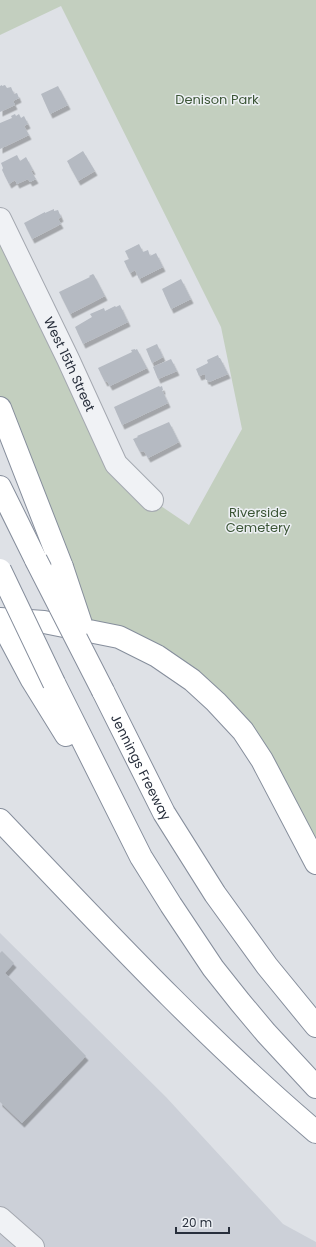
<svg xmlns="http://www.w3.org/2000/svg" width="316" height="1247" font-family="Poppins,sans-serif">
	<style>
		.built { fill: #ccd0d8 }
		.green { fill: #c3cfbf }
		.building { fill: #b5bac2; filter: url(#shadow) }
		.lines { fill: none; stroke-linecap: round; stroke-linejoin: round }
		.minor-casing { stroke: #a4a8b0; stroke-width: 24 }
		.highway-casing { stroke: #868e9c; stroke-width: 24 }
		.minor { stroke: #f0f2f5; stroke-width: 22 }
		.highway { stroke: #fff; stroke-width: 22 }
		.highway-bridge-casing { stroke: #868e9c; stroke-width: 24; stroke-linecap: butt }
		.highway-bridge { stroke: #fff; stroke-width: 22 }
		.labels { text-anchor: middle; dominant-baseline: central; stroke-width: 3; stroke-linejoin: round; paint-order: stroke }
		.park-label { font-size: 13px; fill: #3c5637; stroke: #edf0f4 }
		.street-label { font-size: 13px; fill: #282f3c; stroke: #edf0f4 }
	</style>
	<defs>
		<filter id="shadow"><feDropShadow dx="2.5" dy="4.5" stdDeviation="0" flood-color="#0004"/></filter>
	</defs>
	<rect width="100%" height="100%" fill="#dee1e6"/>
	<path class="built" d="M0,933L166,1097L283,1224L316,1242V1247H0Z"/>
	<path class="green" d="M0,0H316V863L216,702L79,620L0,408V219L116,464L152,500L189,525L242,429L221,327L61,6L0,35Z"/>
	<path class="building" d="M2,85V86L5,85L7,88L11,87L14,94L17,93L19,98L13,101L15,105L0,112V86Z
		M58,86L68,105L50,114L41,94Z
		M15,114L16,116L19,114L21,118L24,116L28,124L24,126L29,135L0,149V123L12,118L11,116Z
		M83,151L95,171L78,181L67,161Z
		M17,155L20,161L26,157L33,170L31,171L36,179L30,182L28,179L17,184L15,180L9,184L2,170L3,168L1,163Z
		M54,209V211L58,210L61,217L58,219L61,224L32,239L24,223L45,212V213Z
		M139,244L143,252L148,250L150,256L156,253L163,267L139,279L135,270L130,273L124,261L129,259L125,251Z
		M93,274L94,275L105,296L70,314L59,292L90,277L89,276Z
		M181,279L191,299L171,309L162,289Z
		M120,305L128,322L83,344L75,327L92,317L90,314L104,308L105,311L115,306L116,307Z
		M157,344L163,357L152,363L146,349Z
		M135,349V350L137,349L147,368L110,386L107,381L105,382L98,368L132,352L131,350Z
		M218,355L219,358H220L228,374L209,382L208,380H206L205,377V374L199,376L196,369L208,363L207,360Z
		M171,359L177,371L158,379L153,367Z
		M159,386L160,387L162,386L163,390H162L168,403L122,425L114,407Z
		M169,422L179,442L148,458L144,451L140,452L133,439L138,437L137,436Z
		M2,951L14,963L5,973L86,1056L22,1123L0,1102V953Z"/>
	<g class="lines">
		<g class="minor-casing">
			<g id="minor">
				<path id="s1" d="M0,219L68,359L116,464L152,500"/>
				<path d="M0,1218L33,1247"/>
			</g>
		</g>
		<g class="highway-casing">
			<g id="highway">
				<path d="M0,408L62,567"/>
				<path d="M0,487L36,560"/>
				<path d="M0,619L44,622L119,637L157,656L192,680L216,702L243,731L262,760L316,863"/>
				<path d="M0,620L32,680L66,735"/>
				<path d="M54,683L141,857L171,905L213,968L240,1002L266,1033L316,1087"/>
				<path id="s2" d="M103,691L164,813L215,894L267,966L316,1026"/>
				<path d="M0,820C102,927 203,1036 316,1132"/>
			</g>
		</g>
		<use href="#minor" class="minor"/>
		<use href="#highway" class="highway"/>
		<g class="highway-bridge-casing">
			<path id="highway-bridge" d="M36,560L103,691
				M62,567L81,624
				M0,570L54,683"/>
		</g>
		<use href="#highway-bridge" class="highway-bridge"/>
	</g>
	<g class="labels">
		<g class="park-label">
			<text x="217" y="99">Denison Park</text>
			<text x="258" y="512">Riverside<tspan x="258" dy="15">Cemetery</tspan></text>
		</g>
		<g class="street-label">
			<text stroke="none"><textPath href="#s1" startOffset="161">West 15th Street</textPath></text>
			<text stroke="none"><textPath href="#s2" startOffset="85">Jennings Freeway</textPath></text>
		</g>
	</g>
	<path d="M176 1227v6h53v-6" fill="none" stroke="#282f3c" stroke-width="2"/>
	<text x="182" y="1227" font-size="12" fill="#282f3c" stroke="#edf0f4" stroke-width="3" paint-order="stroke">20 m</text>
</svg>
